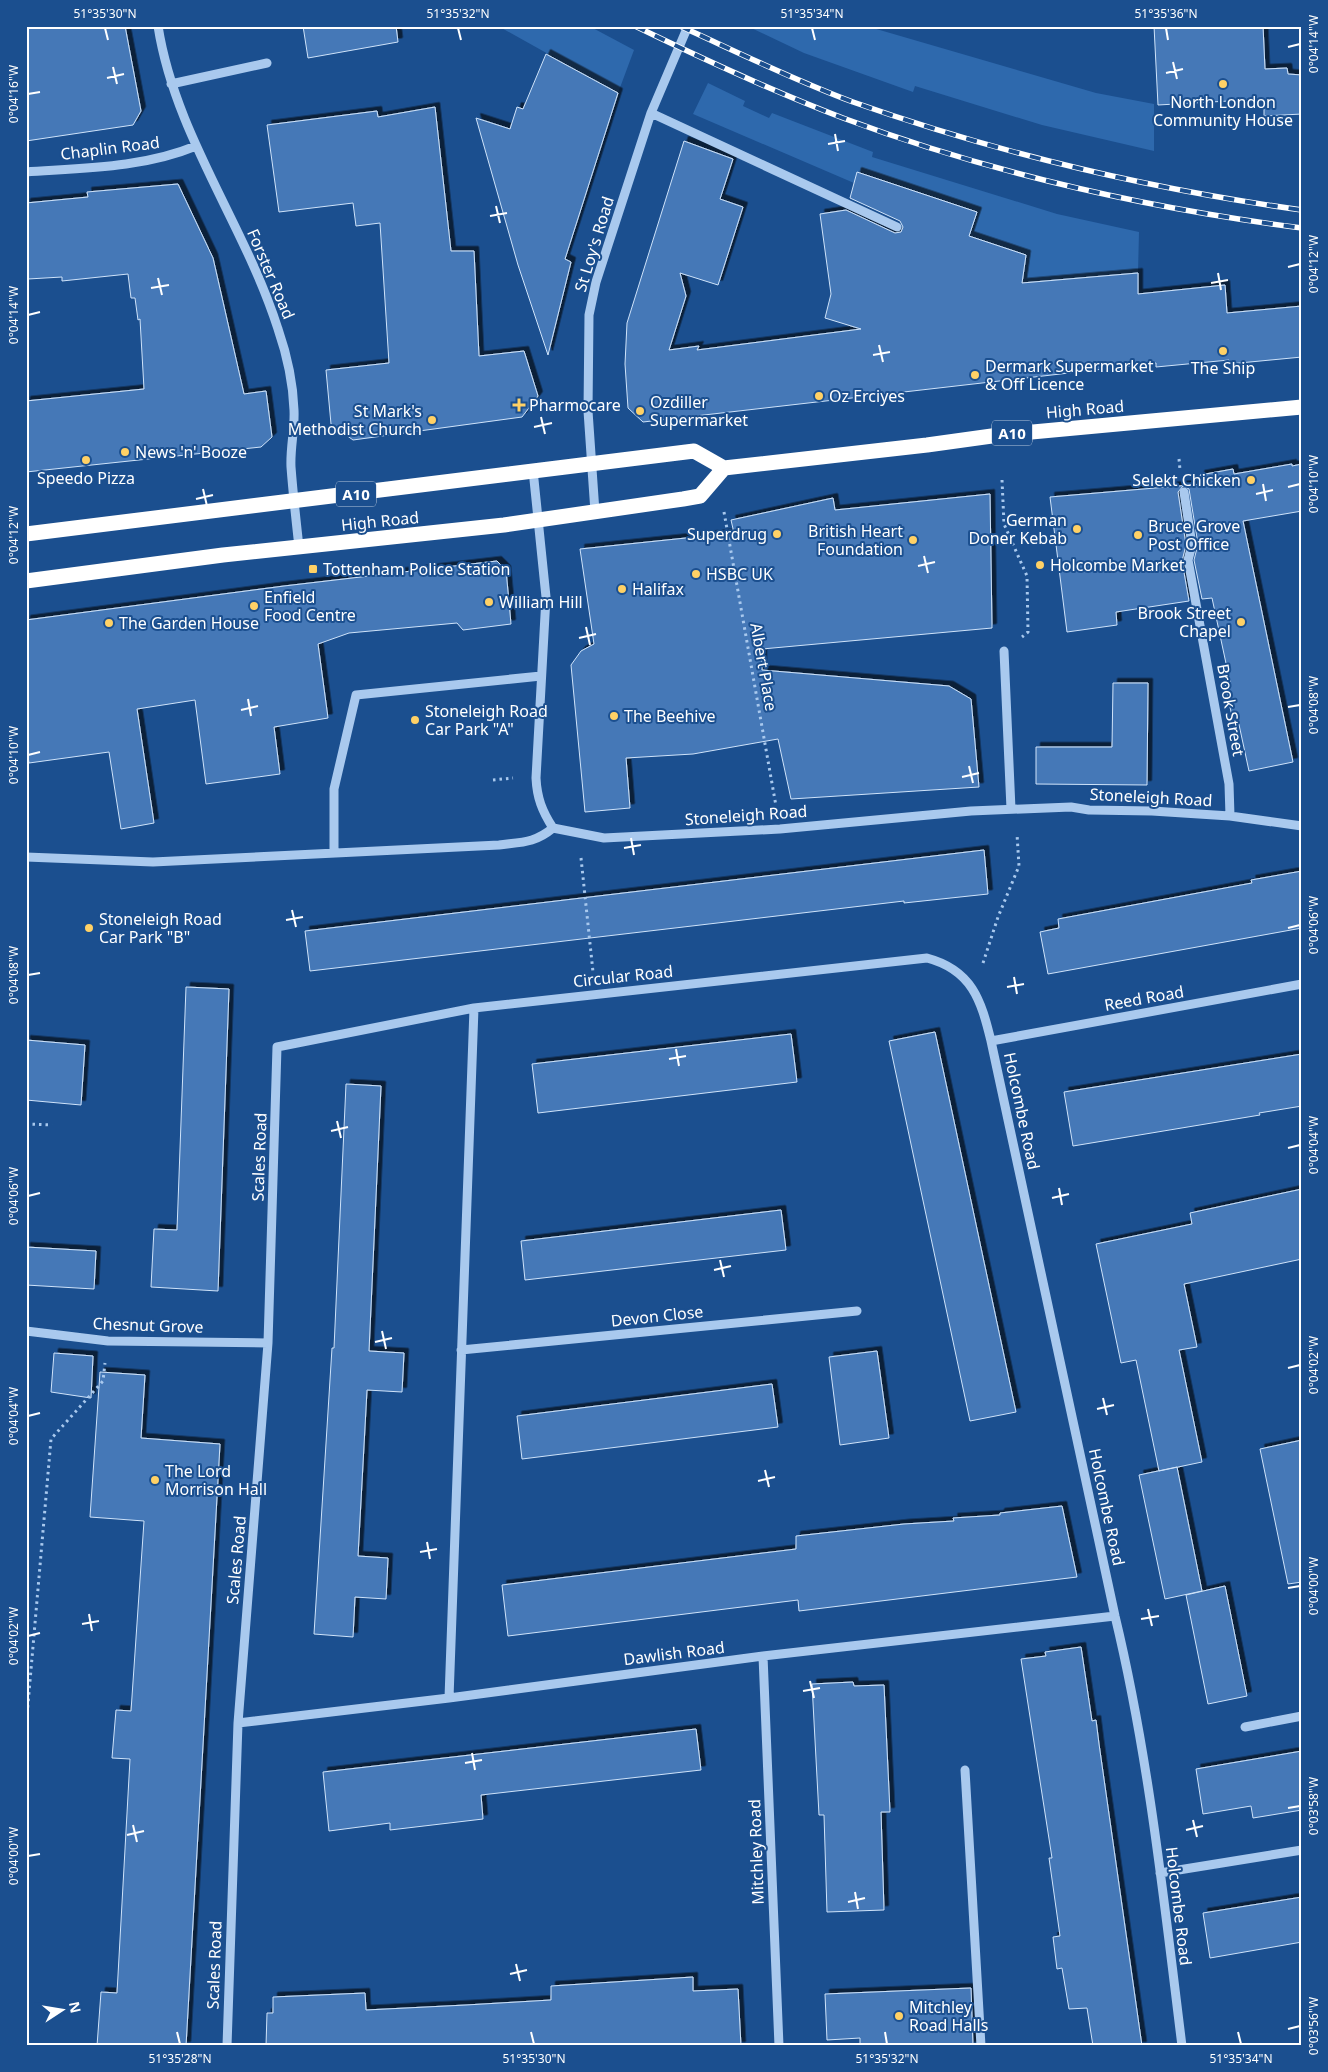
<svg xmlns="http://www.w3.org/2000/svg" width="1328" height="2072" font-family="'Noto Sans',sans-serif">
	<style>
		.green { fill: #2e69ad }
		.building { fill: #4478b7; stroke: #cfe3fa; filter: url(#shadow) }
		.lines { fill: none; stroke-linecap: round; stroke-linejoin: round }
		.path { stroke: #a9c9ee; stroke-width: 3; stroke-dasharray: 2.5 4; stroke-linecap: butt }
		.minor { stroke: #a9c9ee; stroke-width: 9 }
		.highway { stroke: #fff; stroke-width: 15 }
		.rail-casing { stroke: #fff; stroke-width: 5.5 }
		.rail { stroke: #1b4f8f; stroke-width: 4; stroke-dasharray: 11; stroke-linecap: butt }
		.ticks { fill: none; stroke: #fff; stroke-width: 2 }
		.poi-dot { fill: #ffd166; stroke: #1b4f8f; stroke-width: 2 }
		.labels { text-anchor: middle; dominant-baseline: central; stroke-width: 4; stroke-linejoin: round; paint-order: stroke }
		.shield { fill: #1b4f8f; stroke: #bbcadd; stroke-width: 1 }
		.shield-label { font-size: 15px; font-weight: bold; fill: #fff }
		.poi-label { font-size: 16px; fill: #fff; stroke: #1b4f8f; text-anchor: start }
		.street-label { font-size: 16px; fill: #fff; stroke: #1b4f8f }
		.neatline { fill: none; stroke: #fff; stroke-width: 2 }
		.ticks-label { font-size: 12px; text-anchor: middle; fill: #fff }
	</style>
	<defs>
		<filter id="shadow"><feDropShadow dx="4.5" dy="-4.5" stdDeviation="0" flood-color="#0009"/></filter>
	</defs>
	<rect width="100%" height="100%" fill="#1b4f8f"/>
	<path class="green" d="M498,26H589L634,50L618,93Z
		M747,26H866L1096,93L1154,104V151L1042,125L915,86L913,92L804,53Z
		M708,83L745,101L743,106L769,118L772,113L873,152L872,157L1057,214L1139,232L1138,273L1022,283L1026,255L969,236L976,212L859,172L854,183L693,114Z"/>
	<path class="building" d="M26,26H125L141,111L133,125L26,141Z
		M303,26H396L398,42L308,58Z
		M1154,26H1263L1265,69L1287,68L1288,74L1302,75V114L1264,116V99L1158,105Z
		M546,54L618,93L565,259L571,262L548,355L518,265L476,118L510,129L517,107L523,109Z
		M435,107L451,251H474L479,356L524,351L538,396L522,417L353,440L331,424L326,370L389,363L380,223L356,226L353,203L279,212L267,125L377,111L378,117Z
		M684,141L733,159L720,199L743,207L718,285L680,273L686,296L669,350L699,346L697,350L861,329L825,318L831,294L820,214L846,210L895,233L901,232L903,227L900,221L850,198L857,172L977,212L969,236L1026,255L1022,283L1138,273V294L1225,285L1227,313L1302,306V357L1229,364V360L1156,367V363L643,422L628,408L625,364L627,323Z
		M178,184L213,258L244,394L266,391L272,437L261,447L26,472V401L144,389L140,319L138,320L135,298H131L128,274L62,281V277L28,279L26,263V203L88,197L87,192Z
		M1292,464V466L1302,464V511L1243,521L1293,762L1249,771L1238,720L1233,721L1225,684L1230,682L1212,598L1202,599L1194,560L1198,544L1189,489L1183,486L1178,492L1186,545L1182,561L1189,601L1116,612L1117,625L1067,632L1050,497L1202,484L1200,475L1233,469L1234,474Z
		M990,494L992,628L762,649V670L949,686L971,699L979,787L791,799L778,739L693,754L626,758L630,808L585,812L571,665L581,651L594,644L580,549L734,533L731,520L833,498L835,510Z
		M497,561L506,570L511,624L463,630L457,623L349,633L318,644L328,718L274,727L280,774L206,784L195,700L137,709L154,823L121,829L109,752L29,763L26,744V620L284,586Z
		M1113,683H1148L1147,785L1036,784V747H1112Z
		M984,850L988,894L904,903V901L310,971L305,931Z
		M1302,871V928L1048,974L1040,932L1059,928L1058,919L1252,883L1251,880Z
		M186,987L229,989L218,1291L151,1287L154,1229L177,1230Z
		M935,1032L1016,1412L970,1421L889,1041Z
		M791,1034L797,1082L538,1113L532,1064Z
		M26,1040L85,1045L81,1105L26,1100Z
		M1302,1054V1106L1259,1113L1260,1115L1073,1146L1064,1092Z
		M346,1084L381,1086L369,1351L404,1353L402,1392L367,1390L358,1556L388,1558L386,1599L355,1597L353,1637L314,1634L332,1348H334Z
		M1302,1189V1259L1184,1284L1197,1347L1179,1350L1202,1462L1159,1471L1136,1360L1121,1363L1096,1244L1192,1224L1190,1213Z
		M781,1210L786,1250L525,1280L521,1241Z
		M26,1247L96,1251L94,1289L26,1285Z
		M877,1351L889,1438L840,1445L829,1357Z
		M54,1353L93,1356L91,1398L51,1392Z
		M100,1372L145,1375L141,1438L220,1444L186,2046H97L101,1992L117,1993L130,1759L112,1758L116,1710L131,1711L144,1521L90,1517Z
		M772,1384L778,1427L522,1459L517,1416Z
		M1302,1440V1582L1288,1584L1260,1449Z
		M1177,1467L1202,1591L1165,1599L1139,1475Z
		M1062,1506L1077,1577L799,1611L798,1600L508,1636L502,1585L796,1549V1536L904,1524L954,1521L953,1518L1000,1515V1513Z
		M1225,1586L1247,1696L1208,1704L1186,1595Z
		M1081,1647L1092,1721L1096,1720L1099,1744L1142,2046H1093L1087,2008L1069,2009L1062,1968L1057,1969L1053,1937L1060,1936L1049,1858H1052L1021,1659L1046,1656L1045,1652Z
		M853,1682L854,1686L884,1685L890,1812H881L884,1910L827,1912L824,1815H819L812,1684Z
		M696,1729L701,1770L481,1795L483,1819L390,1830V1823L329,1831L323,1772Z
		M1302,1751V1810L1253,1818L1251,1806L1203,1814L1196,1769Z
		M1302,1897V1942L1210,1958L1203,1913Z
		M693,1977V1991L738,1989L741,2046H266L267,2013H273V1997L365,1993L366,2010L466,2005L551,2000V1986Z
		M971,1988L973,2046H860V2038L827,2040L825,1994Z"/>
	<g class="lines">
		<path class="path" d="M1179,459L1180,470
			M1002,480L1004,524L1027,576L1028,632L1022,637
			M724,512L776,806
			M493,780L513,778
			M581,858L593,972
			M983,963L998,917L1019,866L1017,834
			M26,1124L52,1125
			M26,1727L51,1439L103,1381L105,1363"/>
		<path class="minor" d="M158,26C175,135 245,225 278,329C287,355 293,382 294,410C295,429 290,448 291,467C293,494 296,520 299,547
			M171,84L267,63
			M651,113L897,227
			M26,172C83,168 143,168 196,146
			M533,470L546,597L536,778C537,798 542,811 553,828L604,838L780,829L971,811L1071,807L1089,810L1152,811L1230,816L1302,826
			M1184,492L1192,545L1188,560L1229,784L1230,816
			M595,512L588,411L589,315L596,282L651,113L688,26
			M1004,651L1011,809
			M334,853V789L356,695L541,676
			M26,857L153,862L499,845C522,842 535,843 553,828
			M991,1041L1302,984
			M26,1331L108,1341L268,1343
			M461,1350L857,1311
			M763,1656L779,2046
			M449,1698L474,1008
			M238,1723L449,1698L763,1656L1115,1616
			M1245,1727L1302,1716
			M965,1770L981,2046
			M1160,1873L1302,1850
			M227,2046L238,1723L268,1343L277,1047L474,1008L927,958C972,970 981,1000 991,1041L1115,1616C1149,1757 1164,1902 1182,2046"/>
		<path class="highway" d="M26,534L694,451L724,468L927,445L999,435L1302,407
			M26,581L223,555L504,525L683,499L700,496L724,468"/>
		<g class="rail-casing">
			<path id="rail" d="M635,26C703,59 772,91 843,118C990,173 1146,208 1302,228
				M680,26C737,52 794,80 853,102C998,153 1149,189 1302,210"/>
		</g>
		<use href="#rail" class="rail"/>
	</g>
	<path class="ticks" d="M105,28L108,40M458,28L461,40M812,28L815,40M1166,28L1168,40M1288,47L1300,44M1173,62L1177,79M113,67L117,84M1166,73L1183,69M107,78L124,74M28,94L40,92M835,134L838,151M828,144L845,141M496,206L500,223M490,216L507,213M1288,267L1300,264M1218,273L1221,290M158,278L162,295M1211,283L1228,280M151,288L169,285M28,315L40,312M879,345L883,362M873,355L890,352M541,417L545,434M534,427L552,423M1263,484L1266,501M1288,487L1300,484M203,489L207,506M1256,494L1273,490M196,499L213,495M28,535L40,532M924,556L928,573M918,566L935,562M586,627L590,645M579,638L596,634M248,699L251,716M1288,707L1300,705M241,710L258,706M28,755L40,752M969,766L973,783M962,777L979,773M631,838L634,855M624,848L641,845M292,910L296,927M286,920L303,917M1288,928L1300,925M28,975L40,973M1014,977L1017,994M1007,987L1024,984M676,1049L679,1066M669,1059L686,1056M337,1121L341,1138M331,1131L348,1127M1288,1148L1300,1145M1059,1188L1062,1205M28,1196L40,1193M1052,1198L1069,1194M720,1260L724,1277M714,1270L731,1266M382,1331L386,1349M375,1342L392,1338M1288,1368L1300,1365M1103,1398L1107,1415M1097,1409L1114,1405M28,1416L40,1413M765,1470L769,1487M758,1481L775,1477M427,1542L430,1559M420,1552L437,1549M1288,1588L1300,1586M1148,1609L1152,1626M89,1614L92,1631M1141,1619L1159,1616M82,1624L99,1621M28,1636L40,1633M810,1681L814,1698M803,1691L820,1688M472,1753L475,1770M465,1763L482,1760M1288,1808L1300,1806M1193,1820L1197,1837M133,1825L137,1842M1186,1830L1203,1826M127,1835L144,1831M28,1856L40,1854M855,1892L858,1909M848,1902L865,1898M516,1964L520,1981M510,1974L527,1970M1288,2029L1300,2026M177,2032L180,2044M531,2032L534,2044M885,2032L887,2044M1238,2032L1241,2044"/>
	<g class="poi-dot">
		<circle cx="1223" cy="84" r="5"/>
		<circle cx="1223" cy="351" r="5"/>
		<circle cx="975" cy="375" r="5"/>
		<circle cx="819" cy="396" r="5"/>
		<path d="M516.5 397.5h5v5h5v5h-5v5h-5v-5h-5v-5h5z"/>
		<circle cx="640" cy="411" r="5"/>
		<circle cx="432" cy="420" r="5"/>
		<circle cx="125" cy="452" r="5"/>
		<circle cx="86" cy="460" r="5"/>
		<circle cx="1251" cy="480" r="5"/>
		<circle cx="1077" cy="529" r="5"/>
		<circle cx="777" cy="534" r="5"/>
		<circle cx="1138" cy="535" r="5"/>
		<circle cx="913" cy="540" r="5"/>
		<circle cx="1040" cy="565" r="5"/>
		<rect x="308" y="564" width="10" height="10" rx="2.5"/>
		<circle cx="696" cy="574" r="5"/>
		<circle cx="622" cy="589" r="5"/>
		<circle cx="489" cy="602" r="5"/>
		<circle cx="254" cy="606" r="5"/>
		<circle cx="1241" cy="622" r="5"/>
		<circle cx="109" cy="623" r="5"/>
		<circle cx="614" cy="716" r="5"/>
		<circle cx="415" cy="720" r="5"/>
		<circle cx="89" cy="928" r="5"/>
		<circle cx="155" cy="1480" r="5"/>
		<circle cx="899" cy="2016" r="5"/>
	</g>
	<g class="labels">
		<g class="shield">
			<rect x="992" y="420.5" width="40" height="25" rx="4"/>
			<rect x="336" y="481.5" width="40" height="25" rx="4"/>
		</g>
		<g class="shield-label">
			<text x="1012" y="433">A10</text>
			<text x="356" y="494">A10</text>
		</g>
		<g class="poi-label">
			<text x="1223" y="102" text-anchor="middle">North London<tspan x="1223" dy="18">Community House</tspan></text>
			<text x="985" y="366">Dermark Supermarket<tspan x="985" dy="18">&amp; Off Licence</tspan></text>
			<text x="1223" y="368" text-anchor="middle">The Ship</text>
			<text x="829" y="396">Oz Erciyes</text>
			<text x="650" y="402">Ozdiller<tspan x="650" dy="18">Supermarket</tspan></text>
			<text x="529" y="405">Pharmocare</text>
			<text x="422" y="411" text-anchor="end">St Mark's<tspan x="422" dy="18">Methodist Church</tspan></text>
			<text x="135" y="452">News 'n' Booze</text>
			<text x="86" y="478" text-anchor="middle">Speedo Pizza</text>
			<text x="1241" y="480" text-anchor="end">Selekt Chicken</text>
			<text x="1067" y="520" text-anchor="end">German<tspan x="1067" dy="18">Doner Kebab</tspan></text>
			<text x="1148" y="526">Bruce Grove<tspan x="1148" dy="18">Post Office</tspan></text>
			<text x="903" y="531" text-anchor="end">British Heart<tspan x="903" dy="18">Foundation</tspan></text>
			<text x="767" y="534" text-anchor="end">Superdrug</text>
			<text x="1050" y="565">Holcombe Market</text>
			<text x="323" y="569">Tottenham Police Station</text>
			<text x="706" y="574">HSBC UK</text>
			<text x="632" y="589">Halifax</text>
			<text x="264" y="597">Enfield<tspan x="264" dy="18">Food Centre</tspan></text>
			<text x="499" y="602">William Hill</text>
			<text x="1231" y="613" text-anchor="end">Brook Street<tspan x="1231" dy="18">Chapel</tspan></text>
			<text x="119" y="623">The Garden House</text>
			<text x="425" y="711">Stoneleigh Road<tspan x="425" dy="18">Car Park "A"</tspan></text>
			<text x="624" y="716">The Beehive</text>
			<text x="99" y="919">Stoneleigh Road<tspan x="99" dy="18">Car Park "B"</tspan></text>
			<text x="165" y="1471">The Lord<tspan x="165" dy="18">Morrison Hall</tspan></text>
			<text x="909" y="2007">Mitchley<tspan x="909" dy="18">Road Halls</tspan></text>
		</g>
		<g class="street-label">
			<text transform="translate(110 148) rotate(-7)">Chaplin Road</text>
			<text transform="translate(594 244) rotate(-73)">St Loy's Road</text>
			<text transform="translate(271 274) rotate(67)">Forster Road</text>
			<text transform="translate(1085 409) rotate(-5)">High Road</text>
			<text transform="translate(380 521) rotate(-6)">High Road</text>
			<text transform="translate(764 667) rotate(80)">Albert Place</text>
			<text transform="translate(1231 710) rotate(80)">Brook Street</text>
			<text transform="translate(1151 797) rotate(3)">Stoneleigh Road</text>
			<text transform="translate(746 815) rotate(-4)">Stoneleigh Road</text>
			<text transform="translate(623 976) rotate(-6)">Circular Road</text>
			<text transform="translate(1144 998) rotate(-10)">Reed Road</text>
			<text transform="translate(1022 1111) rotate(78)">Holcombe Road</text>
			<text transform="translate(259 1157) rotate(-88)">Scales Road</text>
			<text transform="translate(657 1316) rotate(-6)">Devon Close</text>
			<text transform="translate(148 1325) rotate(2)">Chesnut Grove</text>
			<text transform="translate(1107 1507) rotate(78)">Holcombe Road</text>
			<text transform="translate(236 1560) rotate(-85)">Scales Road</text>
			<text transform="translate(674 1653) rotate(-7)">Dawlish Road</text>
			<text transform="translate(756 1852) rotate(-92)">Mitchley Road</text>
			<text transform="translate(1179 1906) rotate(83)">Holcombe Road</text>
			<text transform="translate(214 1965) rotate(-88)">Scales Road</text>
		</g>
	</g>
	<rect width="1328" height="2072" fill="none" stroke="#1b4f8f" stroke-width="55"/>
	<g transform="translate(62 2010) rotate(78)" stroke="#1b4f8f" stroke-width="4" paint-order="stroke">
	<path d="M0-4L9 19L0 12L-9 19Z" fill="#ffffff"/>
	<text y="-8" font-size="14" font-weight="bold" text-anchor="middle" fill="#ffffff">N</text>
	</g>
	<rect x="28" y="28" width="1272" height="2016" class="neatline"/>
	<g class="ticks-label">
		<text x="105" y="18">51°35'30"N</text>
		<text x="458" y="18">51°35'32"N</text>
		<text x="812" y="18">51°35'34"N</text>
		<text x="1166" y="18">51°35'36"N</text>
		<text transform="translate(1314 44) rotate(-90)" y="4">0°04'14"W</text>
		<text transform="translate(14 94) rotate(-90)" y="4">0°04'16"W</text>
		<text transform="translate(1314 264) rotate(-90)" y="4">0°04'12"W</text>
		<text transform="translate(14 315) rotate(-90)" y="4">0°04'14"W</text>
		<text transform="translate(1314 484) rotate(-90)" y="4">0°04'10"W</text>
		<text transform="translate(14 535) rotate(-90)" y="4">0°04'12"W</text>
		<text transform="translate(1314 705) rotate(-90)" y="4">0°04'08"W</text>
		<text transform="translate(14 755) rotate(-90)" y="4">0°04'10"W</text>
		<text transform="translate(1314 925) rotate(-90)" y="4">0°04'06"W</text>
		<text transform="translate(14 975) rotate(-90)" y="4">0°04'08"W</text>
		<text transform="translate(1314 1145) rotate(-90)" y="4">0°04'04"W</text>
		<text transform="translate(14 1196) rotate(-90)" y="4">0°04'06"W</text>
		<text transform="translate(1314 1365) rotate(-90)" y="4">0°04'02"W</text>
		<text transform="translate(14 1416) rotate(-90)" y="4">0°04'04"W</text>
		<text transform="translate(1314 1586) rotate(-90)" y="4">0°04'00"W</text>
		<text transform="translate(14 1636) rotate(-90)" y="4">0°04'02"W</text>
		<text transform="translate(1314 1806) rotate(-90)" y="4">0°03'58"W</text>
		<text transform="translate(14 1856) rotate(-90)" y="4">0°04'00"W</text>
		<text transform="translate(1314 2026) rotate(-90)" y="4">0°03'56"W</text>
		<text x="180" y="2063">51°35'28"N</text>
		<text x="534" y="2063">51°35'30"N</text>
		<text x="887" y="2063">51°35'32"N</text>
		<text x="1241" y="2063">51°35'34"N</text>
	</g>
</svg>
